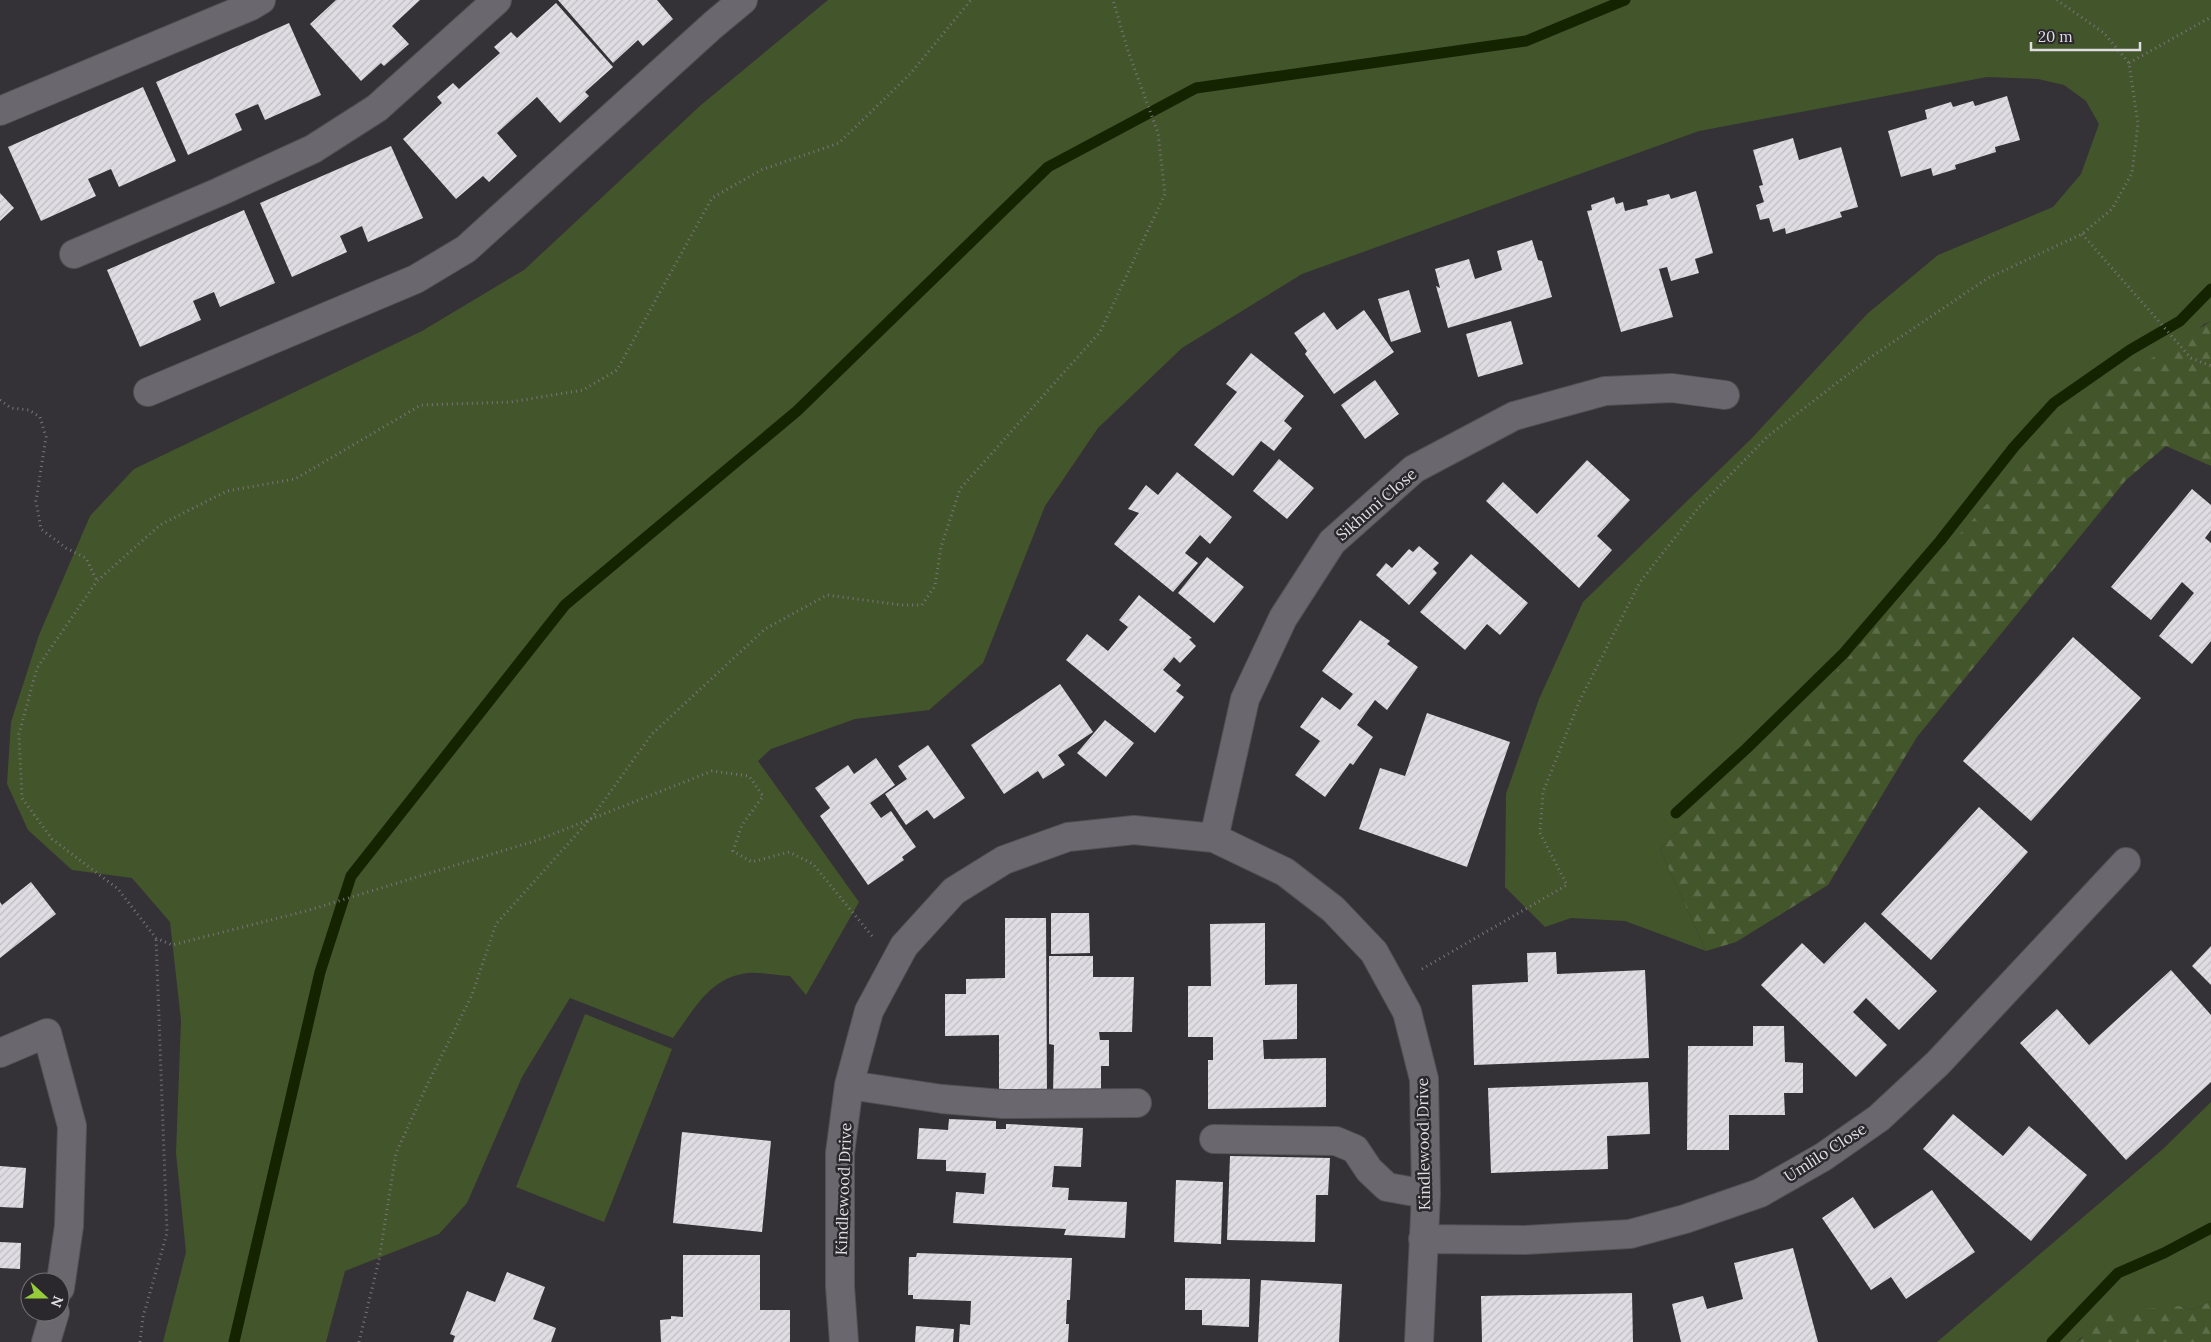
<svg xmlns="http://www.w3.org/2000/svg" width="2211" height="1342" font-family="Lora,serif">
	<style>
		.green { fill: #43552a }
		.forest { fill: url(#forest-firs) }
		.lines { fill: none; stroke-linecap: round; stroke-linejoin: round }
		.stream { stroke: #152400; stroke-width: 11 }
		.building { fill: url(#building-hatch) }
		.street-casing { stroke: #525155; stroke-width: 30 }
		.path { stroke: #78767b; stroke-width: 3; stroke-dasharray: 1 4; stroke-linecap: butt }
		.street { stroke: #6a686e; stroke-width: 28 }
		.labels { text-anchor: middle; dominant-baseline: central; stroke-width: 5; stroke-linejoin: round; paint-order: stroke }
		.street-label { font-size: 16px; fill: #dfdde1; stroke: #2a282d }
	</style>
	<defs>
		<pattern id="forest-firs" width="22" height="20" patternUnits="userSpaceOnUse" patternTransform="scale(1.25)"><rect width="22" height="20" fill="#43552a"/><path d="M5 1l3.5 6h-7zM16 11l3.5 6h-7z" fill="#5e6d49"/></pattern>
		<pattern id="building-hatch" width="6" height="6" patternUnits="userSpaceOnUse" patternTransform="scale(1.25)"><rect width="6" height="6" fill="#dfdce3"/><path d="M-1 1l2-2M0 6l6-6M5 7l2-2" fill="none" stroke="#c0bdc3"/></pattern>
	</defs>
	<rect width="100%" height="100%" fill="#343237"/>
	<path class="green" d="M828,0H2211V321L2204,324L1660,849L1706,951L1625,921L1571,918L1545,927L1505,887L1506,794L1539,699L1583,602L1751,439L1867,314L1938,255L2053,207L2081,174L2099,124L2086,101L2064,85L2038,79L1987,77L1699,131L1302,274L1182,348L1098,428L1045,506L983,663L929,710L855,719L771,749L758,761L859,902L806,995L790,976C777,975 760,972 747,973C709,978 694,1010 673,1038L570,998L522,1077L467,1203L439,1234L345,1271L326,1342H163L186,1252L176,1153L181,1020L170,922L132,878L72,870L28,830L7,784L11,722L39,635L90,516L134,469L422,331L524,270L701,105Z
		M585,1014L672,1049L604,1222L516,1187Z
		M2211,1102V1301L2193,1310L2179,1306L2080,1338L2077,1342H1937L2163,1149Z"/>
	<path class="forest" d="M2211,321V466L2166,446L2126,480L1917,737L1828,885L1736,942L1706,951L1660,849L1796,716L2041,444L2117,380Z
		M2211,1301V1342H2077L2113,1312L2179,1306L2193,1310Z"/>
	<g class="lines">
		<path class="stream" d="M1676,813L1746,749L1843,654L1940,541L2014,447L2054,403L2130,350L2180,321L2211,289
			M234,1342L320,972L351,876L565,605L797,411L1048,167L1196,88L1526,41L1625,0
			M2052,1342L2118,1273L2164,1253L2211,1228"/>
	</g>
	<path class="building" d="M336,0H420L392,26L409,44L384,66L381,63L361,81L310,24Z
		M558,0H657L673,19L643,46L638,40L613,63Z
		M556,3L613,67L585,92L589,96L560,123L537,97L497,133L517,156L489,182L483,176L456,199L403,139L442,103L437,97L453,83L459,89L500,53L494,47L511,32L517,38Z
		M289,23L321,95L265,120L258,104L235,114L242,130L188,155L156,82Z
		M143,87L176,161L119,187L111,169L88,179L96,196L41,221L8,147Z
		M2007,96L2020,140L1995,147L1996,152L1955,165L1956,169L1933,176L1931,168L1901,177L1888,131L1927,119L1925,110L1951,102L1953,107L1973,101L1975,106Z
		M1793,138L1799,160L1841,147L1858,207L1840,212L1842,217L1786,234L1785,228L1773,232L1769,218L1760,220L1756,205L1764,202L1759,186L1763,185L1753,150Z
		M391,146L423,218L368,242L362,226L340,236L347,252L292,277L260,203Z
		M1696,191L1713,253L1695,259L1699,273L1671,281L1667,267L1659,269L1673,317L1621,332L1587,211L1592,210L1591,205L1614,197L1616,204L1623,202L1625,211L1648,205L1647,200L1669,194L1671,199Z
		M0,193L14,208L0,221Z
		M244,210L275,283L220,307L214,292L193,301L201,320L140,347L107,270Z
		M1532,240L1538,260L1542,261L1552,297L1448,328L1436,286L1440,288L1435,269L1469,259L1475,279L1502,270L1497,251Z
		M1409,290L1421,332L1391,342L1378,299Z
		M1364,310L1394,352L1334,394L1305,354L1307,351L1294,333L1324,312L1337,330Z
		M1511,321L1523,364L1478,377L1466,334Z
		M1251,353L1304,396L1284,421L1292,428L1274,451L1261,441L1233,476L1194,445L1237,392L1226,384Z
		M1375,380L1399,414L1365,439L1341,405Z
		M1279,459L1314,488L1287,519L1253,491Z
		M1587,460L1630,500L1597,536L1612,550L1579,588L1486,501L1503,482L1537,514Z
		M1177,472L1232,517L1210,544L1200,535L1185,553L1198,563L1173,592L1114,544L1139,513L1128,509L1146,485L1158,495Z
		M2192,489L2211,505V530L2205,538L2211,543V641L2192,664L2159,636L2194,593L2182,582L2151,620L2111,587Z
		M1419,546L1439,563L1433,569L1437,573L1409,605L1376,575L1386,563L1392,568L1409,549L1413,552Z
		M1471,554L1528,603L1500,635L1487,624L1465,650L1420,612Z
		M1207,557L1244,587L1214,623L1178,593Z
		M1139,595L1192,638L1189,639L1196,646L1180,663L1174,657L1163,670L1181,685L1176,691L1184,697L1155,733L1066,660L1087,634L1108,651L1128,627L1119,620Z
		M1360,620L1390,641L1387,644L1418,667L1387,710L1375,700L1357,725L1373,737L1353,765L1350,763L1325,797L1295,775L1320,741L1300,727L1322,697L1340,710L1353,694L1322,671Z
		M2073,637L2141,698L2031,821L1963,761Z
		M1060,684L1093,732L1058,755L1065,765L1043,779L1038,771L1004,794L971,745Z
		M1427,713L1510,742L1467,867L1359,829L1380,768L1405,776Z
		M1105,720L1134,743L1106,777L1077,753Z
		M928,745L965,798L934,819L927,810L906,825L885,794L907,779L898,766Z
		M876,758L895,785L870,803L881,818L891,811L916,847L902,857L904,860L868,885L820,816L830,808L815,788L848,765L854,774Z
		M1979,807L2028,852L1931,960L1881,914Z
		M31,882L56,914L0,958V902L2,905Z
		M1051,913H1089L1090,953L1051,954Z
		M1005,918H1046L1047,1095H999V1035L945,1036V994H966V979L1005,978Z
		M1865,922L1937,991L1899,1030L1866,998L1853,1012L1887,1045L1856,1077L1761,985L1802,943L1824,964Z
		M1265,923V985L1297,984V1039L1263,1040L1264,1059L1326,1058V1107L1208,1109V1060H1213V1037H1188V986H1211L1210,924Z
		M2211,946V985L2192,966Z
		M1556,952L1557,974L1645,970L1649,1058L1474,1065L1472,985L1528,982L1527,953Z
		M1049,956H1093V977H1134L1132,1032H1099L1100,1040H1109V1066H1101V1094H1053L1054,1045L1049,1044Z
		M2171,970L2211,1015V1082L2126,1160L2020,1043L2057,1009L2089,1045Z
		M1753,1026H1784L1785,1062L1803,1063V1093H1784L1785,1115H1729V1150H1687L1688,1046H1753Z
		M1648,1082L1650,1134L1607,1136L1608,1169L1491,1173L1488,1088Z
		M1953,1114L2003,1156L2029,1126L2087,1175L2031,1241L1923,1149Z
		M949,1119L996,1121V1129H1006V1124L1083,1128L1081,1167L1054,1166L1052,1187L1069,1188L1068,1200L1127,1202L1125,1238L1064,1235L1066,1229L953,1223L956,1192L984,1194L986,1173L946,1171V1160L917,1159L919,1128L948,1130Z
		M682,1132L771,1141L762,1232L673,1223Z
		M1230,1156L1330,1158L1328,1195H1316L1315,1242L1227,1240Z
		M0,1166L26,1168L23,1208L0,1207Z
		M1176,1180L1223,1182L1221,1244L1174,1242Z
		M1932,1190L1975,1252L1906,1299L1891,1277L1871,1290L1822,1218L1853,1197L1874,1229Z
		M0,1242L21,1243L20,1269L0,1268Z
		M1793,1248L1818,1342H1681L1672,1304L1703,1296L1707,1309L1743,1299L1734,1263Z
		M917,1253L1072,1258L1070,1300H1067L1066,1324H1069L1068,1342H959L960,1324L970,1325L971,1301L913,1299V1295H908L909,1257H916Z
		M683,1255H760V1310H790V1342H661L660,1320L671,1319V1316L683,1317Z
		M507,1272L545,1287L533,1319L556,1328L551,1342H453L455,1336L450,1334L467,1291L495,1302Z
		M1185,1278L1250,1279L1249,1327L1202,1325V1310H1185Z
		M1261,1280L1342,1284L1339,1342H1258Z
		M1632,1293L1633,1342H1482L1481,1296Z
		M916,1326L954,1329L953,1342H915Z"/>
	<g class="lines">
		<g class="street-casing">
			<path id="street" d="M0,111L251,6L261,0
				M74,254L219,192L313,149L377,108L497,0
				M148,392L416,279L466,249L713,25L743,0
				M1214,838L1245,699L1283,618L1332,542L1414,469L1514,416L1605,391L1672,388L1725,395
				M0,1053L47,1033L72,1126L69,1226L60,1288
				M849,1085L942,1099L1003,1104L1137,1103
				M1214,1139L1336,1141L1355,1149L1369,1170L1387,1187L1426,1194
				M1423,1239L1525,1240L1630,1234L1685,1219L1760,1193L1823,1157L1879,1118L1938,1063L2126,862
				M46,1342L55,1312
				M844,1342L840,1286V1153L849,1085L869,1011L904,946L954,891L1004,860L1068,837L1134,830L1214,838L1285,872L1333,909L1374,952L1407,1012L1424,1079L1426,1194L1419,1342"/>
		</g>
		<path class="path" d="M2129,63L2211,17
			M2082,234L2191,358L2211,366
			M0,400L11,408L29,410L40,417L46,437L36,501L41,529L66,548L86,558L97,581
			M872,936L813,864L789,852L752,862L733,851L742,825L763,796L749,776L712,771L538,840L306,911L172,945L156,938L118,889L52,839L22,798L19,734L37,668L97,581L160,525L227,491L295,479L421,405L511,402L583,390L617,370L712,198L761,170L839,143L910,74L971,0
			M1422,969L1567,885L1540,833L1543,792L1579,702L1640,582L1699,507L1768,436L1868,359L1988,278L2082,234L2112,209L2132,173L2138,124L2129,63L2104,33L2057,0
			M140,1342L143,1317L167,1233L156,938
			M359,1342L379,1260L396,1153L428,1083L472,995L496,924L593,816L652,734L765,629L827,595L901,605H922L935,586L941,547L960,489L1100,332L1165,194L1158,133L1127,48L1113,0"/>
		<use href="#street" class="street"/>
	</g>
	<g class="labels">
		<g class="street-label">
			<text transform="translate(1376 504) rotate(-41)">Sikhuni Close</text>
			<text transform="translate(1423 1144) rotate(-91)">Kindlewood Drive</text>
			<text transform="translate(1825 1152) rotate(-33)">Umlilo Close</text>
			<text transform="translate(843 1189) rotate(-88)">Kindlewood Drive</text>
		</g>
	</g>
	<g transform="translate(45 1297) rotate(111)"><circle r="24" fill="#2a282d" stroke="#727075"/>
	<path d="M0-4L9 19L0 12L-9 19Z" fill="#96cc3a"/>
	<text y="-8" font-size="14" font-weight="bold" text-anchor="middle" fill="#dfdde1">N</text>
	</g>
	<path d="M2031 42v8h109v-8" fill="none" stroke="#dfdde1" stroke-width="2.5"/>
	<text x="2038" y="42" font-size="15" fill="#dfdde1" stroke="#2a282d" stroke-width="4" paint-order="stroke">20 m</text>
</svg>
